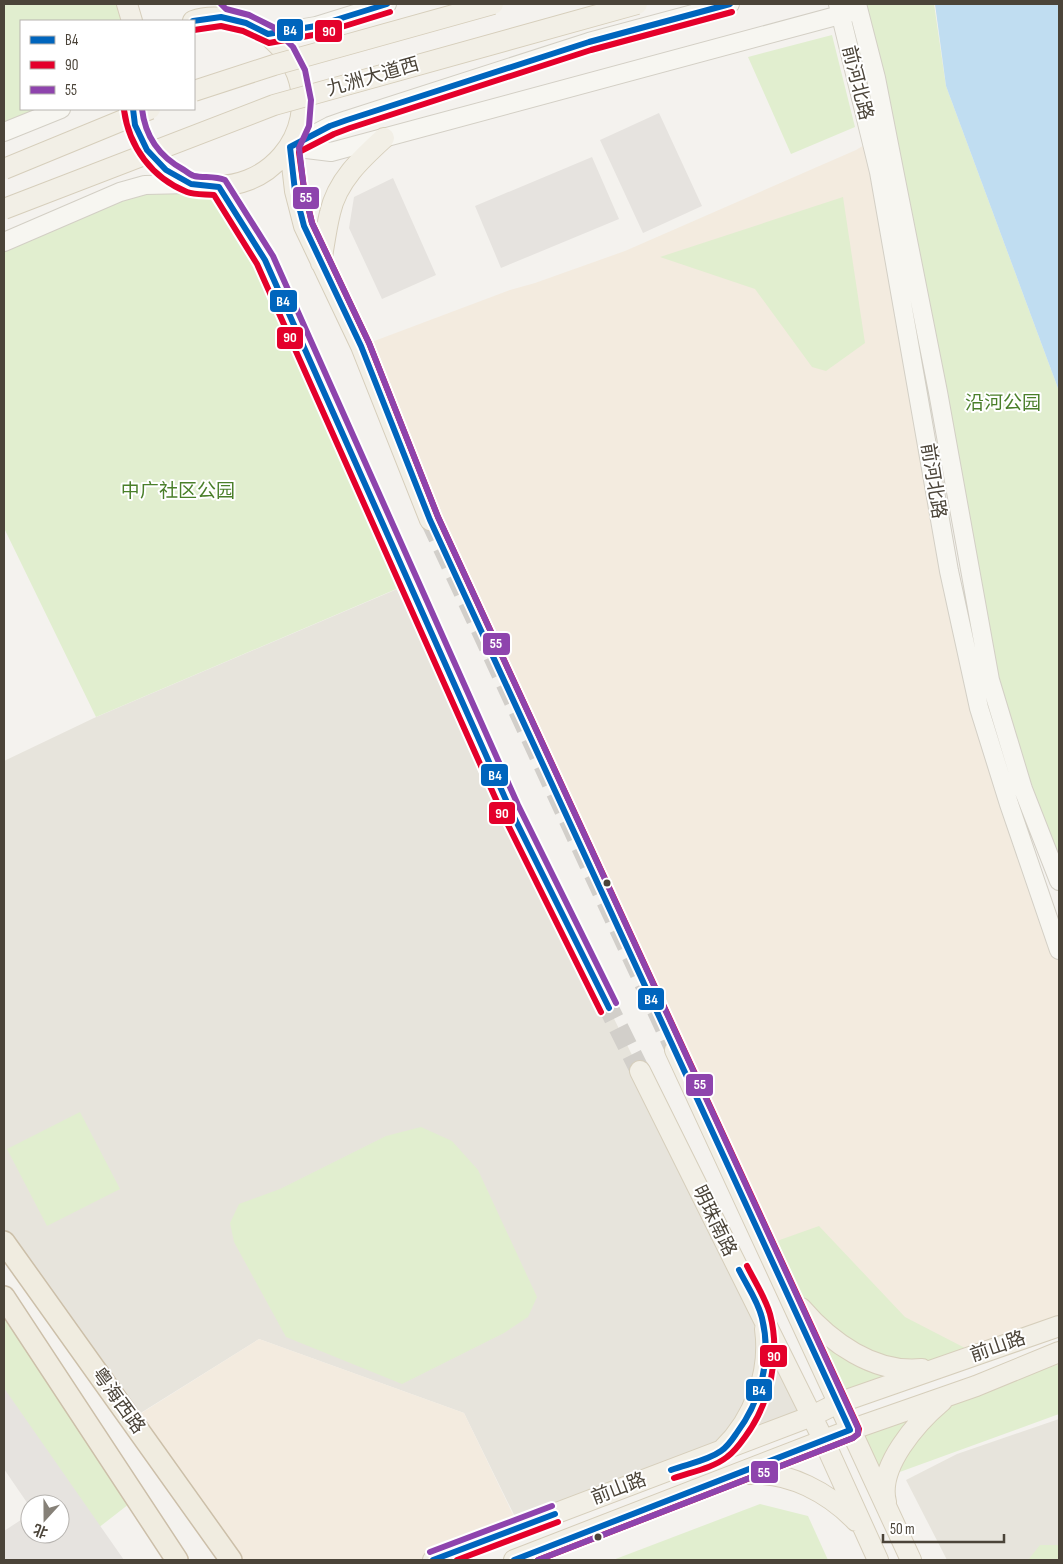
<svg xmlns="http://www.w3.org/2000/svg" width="1063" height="1564" font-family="'Sofia Sans Condensed','Noto Sans SC',sans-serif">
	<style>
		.residential { fill: #e7e4dc }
		.commercial { fill: #f3ebdf }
		.green { fill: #e1eecf }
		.parking { fill: #e6e3df }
		.water { fill: #c0ddf1 }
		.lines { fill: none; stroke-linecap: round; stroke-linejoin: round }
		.primary-tunnel { stroke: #d2cfca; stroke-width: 20; stroke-dasharray: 20 10; stroke-linecap: butt }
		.secondary-casing { stroke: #d3cfc5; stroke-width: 20 }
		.primary-casing { stroke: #d6cebb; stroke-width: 22 }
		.trunk-casing { stroke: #ccbfa9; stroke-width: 24 }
		.secondary { stroke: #f7f6f1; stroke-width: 18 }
		.primary { stroke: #f2efe6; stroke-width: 20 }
		.trunk { stroke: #f0ece0; stroke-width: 21 }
		.primary-bridge-casing { stroke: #d6cebb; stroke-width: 22; stroke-linecap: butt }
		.primary-bridge { stroke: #f2efe6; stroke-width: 20 }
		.bus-1-casing { stroke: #fff; stroke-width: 10 }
		.bus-2-casing { stroke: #fff; stroke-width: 10 }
		.bus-3-casing { stroke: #fff; stroke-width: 10 }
		.bus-1 { stroke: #0065bd; stroke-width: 6 }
		.bus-2 { stroke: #e4002b; stroke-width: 6 }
		.bus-3 { stroke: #8e44ad; stroke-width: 6 }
		.bus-dot { fill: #4b4439; stroke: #fff; stroke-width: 2 }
		.labels { text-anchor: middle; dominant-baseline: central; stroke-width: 4; stroke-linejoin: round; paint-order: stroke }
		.street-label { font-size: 19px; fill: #4b4439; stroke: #fff }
		.park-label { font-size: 19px; fill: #4a7f2a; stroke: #fff }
		.line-badge { stroke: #fff; stroke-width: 2 }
		.badge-label { font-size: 14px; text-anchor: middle; font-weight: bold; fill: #fff }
	</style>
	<rect width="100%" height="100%" fill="#f4f2ee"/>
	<path class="residential" d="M409,584L510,809L811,1416L520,1527L464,1413L259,1339L131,1419L4,1241V761L94,718Z
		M1059,1419V1560H947L906,1480L957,1454Z"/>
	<path class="commercial" d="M871,141L979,709L1059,950V1326L839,1403L430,520L361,346L510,290L535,283L625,251L856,150Z
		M259,1339L464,1413L519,1527L431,1560H231L132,1419Z"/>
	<path class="green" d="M4,4H125L128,21H21V109H54L4,129Z
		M850,4H934L946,86L1059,391V875L1010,744L894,132Z
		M832,35L855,127L791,154L748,57Z
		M219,188L265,260L408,584L96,717L4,528V241L120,192Z
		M843,197L865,343L826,371L812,367L755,289L660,257Z
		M80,1112L120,1189L47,1226L7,1149Z
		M421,1127L452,1141L478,1170L537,1297L528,1317L504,1333L402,1384L286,1337L234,1242L230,1223L239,1204L280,1189L386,1136Z
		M819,1226L905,1317L965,1348L843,1393L774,1242Z
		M4,1311L129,1504L93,1532L4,1400Z
		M1059,1364V1414L886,1477L861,1435Z
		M760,1504L808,1516L828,1560H613Z
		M1040,1545H1059V1560H1028Z"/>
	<path class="parking" d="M659,113L702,206L643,233L600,140Z
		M592,157L619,219L501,268L475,206Z
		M393,178L436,275L382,299L349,228L354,197Z
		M4,1388L124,1560H6L4,1557V1531L30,1514V1534H60V1504H30V1507L4,1469Z"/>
	<path class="water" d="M935,4H1059V391L946,86Z"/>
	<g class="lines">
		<path class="primary-tunnel" d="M430,520L675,1050
			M389,539L510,809L640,1071"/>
		<g class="secondary-casing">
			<path id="secondary" d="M838,4L879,172L949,571L979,708L1009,804L1059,950
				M857,4L876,78L894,170L938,392L990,680L1023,789L1059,881
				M268,34L316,26L387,4
				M4,132L61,109
				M290,147L331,152L851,12
				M290,147L330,126L347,120L589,42L730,4
				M4,242L120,192L145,185L191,184"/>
		</g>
		<g class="primary-casing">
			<path id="primary" d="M127,4L132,21
				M133,109C135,130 144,147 158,162C171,175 187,183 205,185C266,194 319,135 297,74C292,60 282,48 271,38C255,20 215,13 193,21
				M290,147L295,191L304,226L361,346L430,520
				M219,187L265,260L389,539
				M321,263C324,246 326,229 330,213C337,181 361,159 384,138
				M675,1050L911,1560
				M640,1071L824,1441L878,1560
				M801,1308C830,1342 874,1374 922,1369
				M723,1449C754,1419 771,1372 765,1329
				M749,1474C789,1471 829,1493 856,1521
				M886,1502C877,1467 917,1422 942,1401
				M433,1560L812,1416L838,1403L1059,1326
				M514,1560L850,1430L976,1386L1059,1352"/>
		</g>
		<g class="trunk-casing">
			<path id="trunk" d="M4,1242L231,1560
				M4,1297L177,1560"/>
		</g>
		<use href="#secondary" class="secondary"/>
		<use href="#primary" class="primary"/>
		<use href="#trunk" class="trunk"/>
		<g class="primary-bridge-casing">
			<path id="primary-bridge" d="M194,91L274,65L493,4
				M4,169L150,109
				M4,209L274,105L637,4"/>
		</g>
		<use href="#primary-bridge" class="primary-bridge"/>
		<g class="bus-1-casing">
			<path id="bus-1" d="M193,21L221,17L246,23L268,34L316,26L387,4
				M133,109L135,125L147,150L166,170L191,184L219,187L265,260L510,809L609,1008
				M671,1470C687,1464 707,1461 721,1451C727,1447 732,1440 736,1434C761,1401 772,1359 762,1318C758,1301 747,1286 739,1270
				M433,1560L555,1514
				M514,1560L850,1430L430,520L361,346L304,226L295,191L290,147L330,126L347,120L589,42L730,4"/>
		</g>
		<g class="bus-2-casing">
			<path id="bus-2" d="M194,30L221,26L243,31L269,43L319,34L390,12
				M124,110C129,147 152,178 187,192C195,195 206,194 214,195L257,264L502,813L601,1012
				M674,1478C691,1472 713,1468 727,1457C734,1452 740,1444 745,1437C770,1403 781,1356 770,1314C765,1297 755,1282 747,1266
				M457,1560L558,1522
				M538,1560L853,1438L858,1434L859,1429L438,517L369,343L312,223L304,189L299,152L334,134L350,128L591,50L732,12"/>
		</g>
		<g class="bus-3-casing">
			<path id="bus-3" d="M221,4L226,9L249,15L273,27L293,47L305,70L311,100L309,126L299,148L304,189L312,223L369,343L438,517L858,1428V1434L853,1438L538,1560
				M142,109C145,136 160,157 184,170C187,172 191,175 194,176C204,178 215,176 225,180L273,256L518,805L616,1003
				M430,1552L552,1506"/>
		</g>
		<use href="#bus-1" class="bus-1"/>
		<use href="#bus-2" class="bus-2"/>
		<use href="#bus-3" class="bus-3"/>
	</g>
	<g class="bus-dot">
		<circle cx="607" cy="883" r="4.5"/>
		<circle cx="598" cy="1537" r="4.5"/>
	</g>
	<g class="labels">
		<g class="street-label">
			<text transform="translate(373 77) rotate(-16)">九洲大道西</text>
			<text transform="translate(857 83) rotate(76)">前河北路</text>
			<text transform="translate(933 481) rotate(81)">前河北路</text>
			<text transform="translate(714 1221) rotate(64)">明珠南路</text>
			<text transform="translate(998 1347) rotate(-19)">前山路</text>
			<text transform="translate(118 1401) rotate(54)">粤海西路</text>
			<text transform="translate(619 1489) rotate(-21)">前山路</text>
		</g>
		<g class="park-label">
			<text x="1003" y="403">沿河公园</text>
			<text x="178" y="491">中广社区公园</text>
		</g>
	</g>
	<g class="line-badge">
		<rect x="276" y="18" width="28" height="24" rx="5" fill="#0065bd"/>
		<rect x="314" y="19" width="29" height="24" rx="5" fill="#e4002b"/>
		<rect x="292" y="186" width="28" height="24" rx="5" fill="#8e44ad"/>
		<rect x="269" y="289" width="29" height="24" rx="5" fill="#0065bd"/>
		<rect x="276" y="326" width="28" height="24" rx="5" fill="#e4002b"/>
		<rect x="482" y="632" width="29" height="24" rx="5" fill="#8e44ad"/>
		<rect x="480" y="763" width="29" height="24" rx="5" fill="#0065bd"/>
		<rect x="488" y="801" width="28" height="24" rx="5" fill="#e4002b"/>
		<rect x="637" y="987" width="28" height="24" rx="5" fill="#0065bd"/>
		<rect x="685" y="1073" width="29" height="24" rx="5" fill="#8e44ad"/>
		<rect x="759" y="1344" width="29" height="24" rx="5" fill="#e4002b"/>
		<rect x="745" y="1378" width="28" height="24" rx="5" fill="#0065bd"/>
		<rect x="750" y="1460" width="29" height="24" rx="5" fill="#8e44ad"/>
	</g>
	<g class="badge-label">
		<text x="290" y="35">B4</text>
		<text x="329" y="36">90</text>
		<text x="306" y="202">55</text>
		<text x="283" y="306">B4</text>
		<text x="290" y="342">90</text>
		<text x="496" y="648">55</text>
		<text x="495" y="780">B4</text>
		<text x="502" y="818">90</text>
		<text x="651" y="1004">B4</text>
		<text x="700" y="1089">55</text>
		<text x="774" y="1361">90</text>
		<text x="759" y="1395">B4</text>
		<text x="764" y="1477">55</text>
	</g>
	<rect width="1063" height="1564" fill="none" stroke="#4b4439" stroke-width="10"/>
	<rect x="20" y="20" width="175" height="90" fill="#ffffff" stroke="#b7b4b0"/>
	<rect x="30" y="36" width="25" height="8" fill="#0065bd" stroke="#b7b4b0"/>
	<text x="65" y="45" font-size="15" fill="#4b4439">B4</text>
	<rect x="30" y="61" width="25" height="8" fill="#e4002b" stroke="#b7b4b0"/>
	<text x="65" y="70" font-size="15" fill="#4b4439">90</text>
	<rect x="30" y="86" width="25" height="8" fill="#8e44ad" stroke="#b7b4b0"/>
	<text x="65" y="95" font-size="15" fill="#4b4439">55</text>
	<g transform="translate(45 1519) rotate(201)"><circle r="24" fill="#ffffff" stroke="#b7b4b0"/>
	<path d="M0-4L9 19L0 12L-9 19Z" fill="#868178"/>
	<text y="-8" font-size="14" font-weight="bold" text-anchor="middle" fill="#4b4439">北</text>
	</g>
	<path d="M883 1534v8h121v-8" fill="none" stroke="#4b4439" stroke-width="2.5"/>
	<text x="890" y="1534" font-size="15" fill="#4b4439" stroke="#ffffff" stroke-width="4" paint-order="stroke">50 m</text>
</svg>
